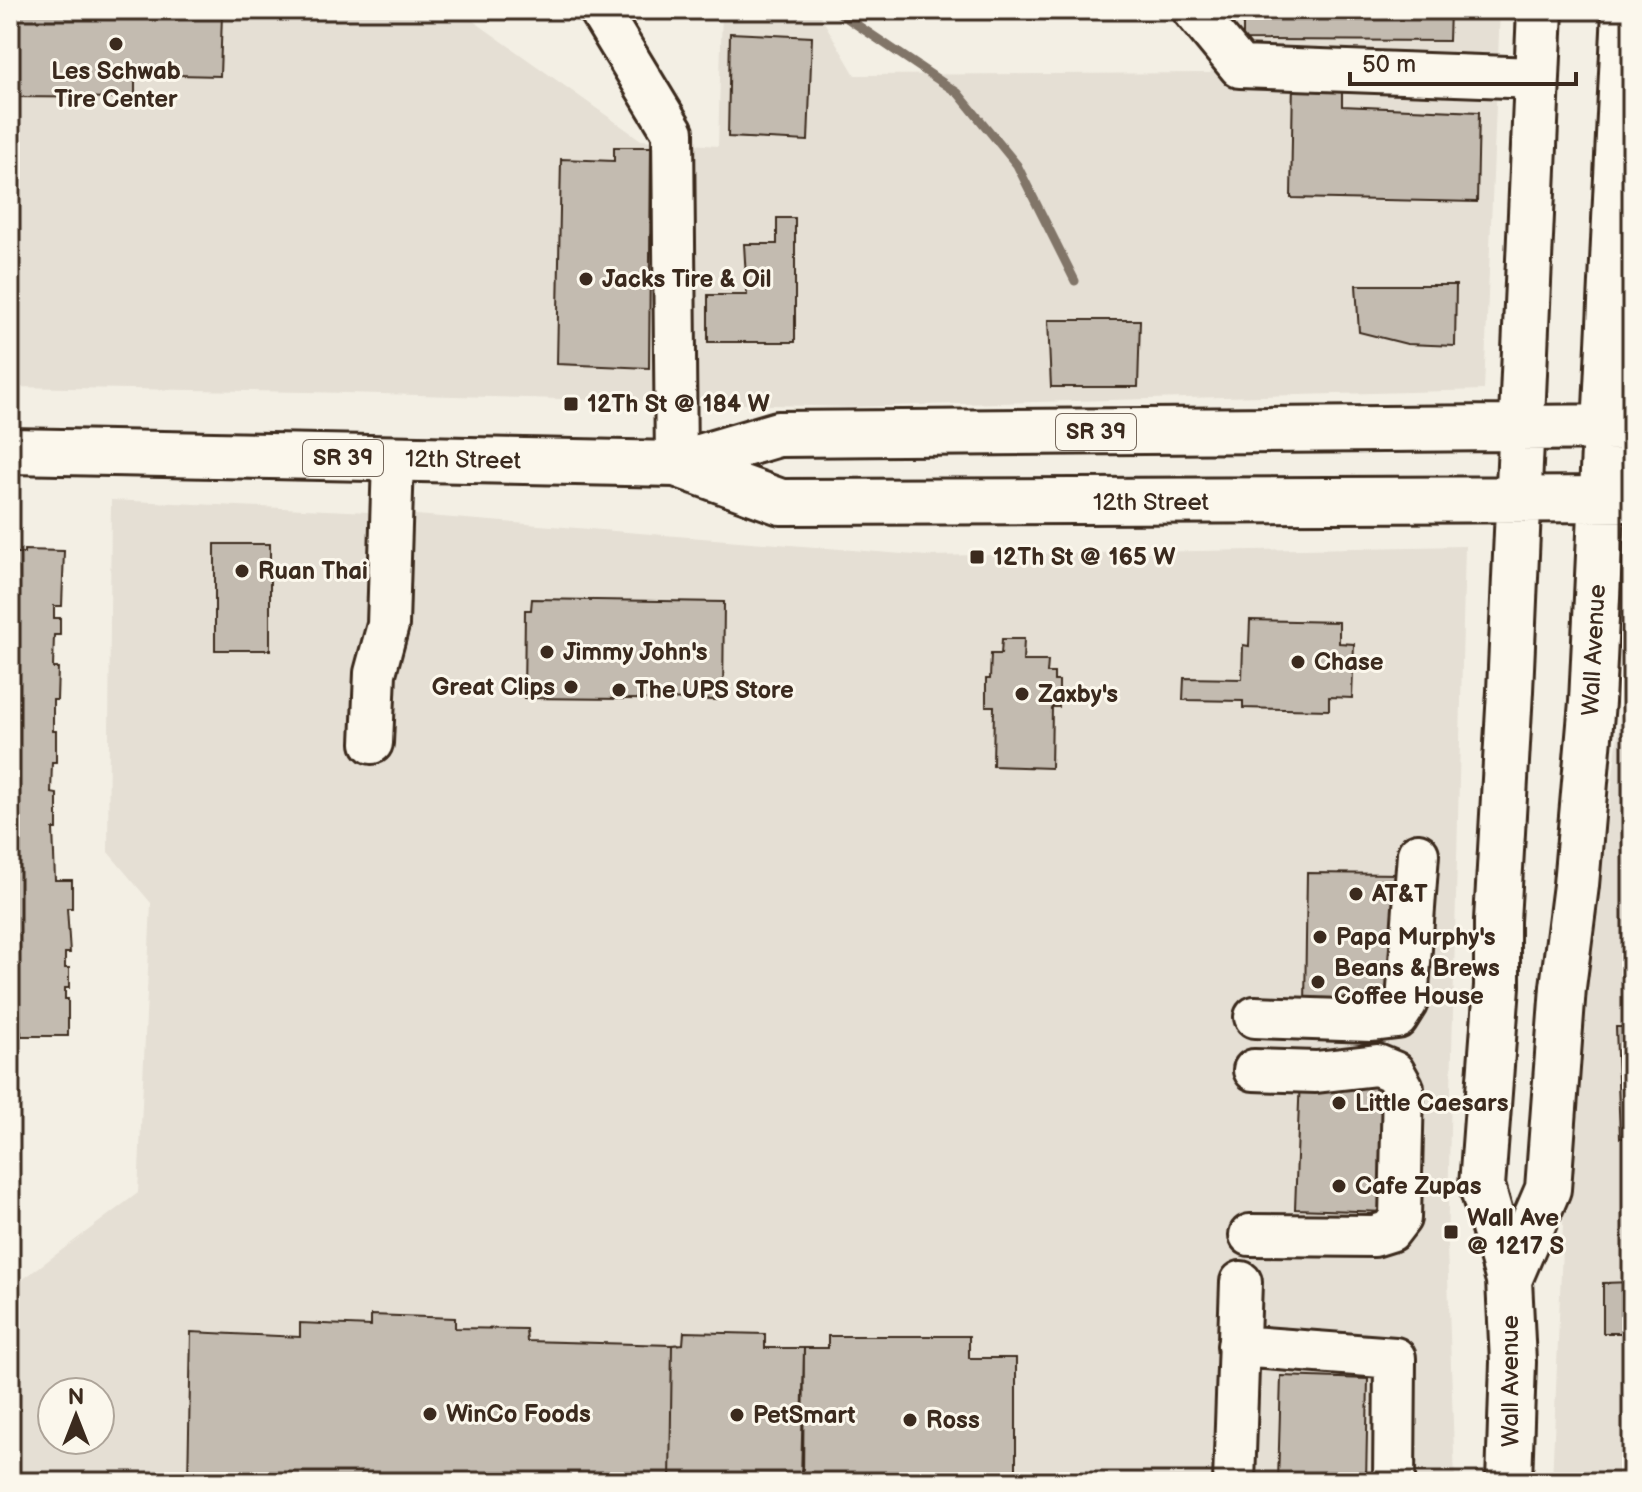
<svg xmlns="http://www.w3.org/2000/svg" width="1642" height="1492" font-family="'Balsamiq Sans',sans-serif">
	<style>
		.built { fill: #e5dfd4; fill-rule: evenodd }
		.lines { fill: none; stroke-linecap: round; stroke-linejoin: round }
		.stream { stroke: #817468; stroke-width: 9 }
		.building { fill: #c3bbb0; stroke: #3b2a1e; stroke-width: 2 }
		.minor-casing { stroke: #3b2a1e; stroke-width: 46 }
		.major-casing { stroke: #3b2a1e; stroke-width: 50 }
		.minor { stroke: #fbf7ec; stroke-width: 40 }
		.major { stroke: #fbf7ec; stroke-width: 44 }
		.poi-dot { fill: #3b2a1e; stroke: #fbf7ec; stroke-width: 3 }
		.labels { text-anchor: middle; dominant-baseline: central; stroke-width: 6; stroke-linejoin: round; paint-order: stroke }
		.shield { fill: #fbf7ec; stroke: #75685c; stroke-width: 2 }
		.shield-label { font-size: 22px; font-weight: bold; fill: #3b2a1e }
		.poi-label { font-size: 24px; font-weight: bold; fill: #3b2a1e; stroke: #fbf7ec; text-anchor: start }
		.street-label { font-size: 24px; fill: #3b2a1e; stroke: #fbf7ec }
	</style>
	<rect width="100%" height="100%" fill="#f3efe4"/>
	<filter id="ink" filterUnits="userSpaceOnUse"><feTurbulence type="fractalNoise" baseFrequency=".0125" numOctaves="2"/><feDisplacementMap in="SourceGraphic" scale="16" xChannelSelector="R" yChannelSelector="G"/><feConvolveMatrix kernelMatrix="1 2 1 2 8 2 1 2 1" color-interpolation-filters="sRGB"/></filter>
	<g filter="url(#ink)">
		<path class="built" d="M10,10H458L641,140L718,146L722,10H817L855,75L1210,73L1233,43L1234,10H1500L1484,390L847,407L308,392L10,387Z
			M111,500L391,513L927,556L1465,546L1447,1247L1455,1482H10V1289L138,1193L151,903L108,852ZM52,1392H100V1440H52Z
			M1632,623V1482H1552L1566,1154Z"/>
		<g class="lines">
			<path class="stream" d="M835,10L958,93L1017,165L1075,281"/>
		</g>
		<path class="building" d="M10,10H135V12L222,14L220,76L135,74V98L10,97Z
			M1243,10H1450L1449,41L1243,40Z
			M730,33L812,37L808,141L728,137Z
			M1293,80H1342V106L1479,112L1477,202L1291,198Z
			M614,147H651L649,368L557,364L561,159L614,161Z
			M777,218H795V342H708V295H747L744,244H777Z
			M1356,285H1456L1455,346L1407,344L1359,332Z
			M1048,320H1140L1138,387H1051Z
			M215,544H270V650H215Z
			M10,550H14L13,553H24V550L64,551L62,606H54V618H60V635H54L53,668H58L57,700H53V731H56V762H52L51,793L57,794V829H53L55,880H72V908H67L70,953H65V968H69V988H65V999H68V1036H21V1032H10Z
			M532,599L724,602L723,700L524,698L525,610H531Z
			M1250,620L1339,622V643L1354,644L1352,698L1329,697V710L1243,708V701L1183,700L1184,678L1242,679L1243,645L1249,646Z
			M1002,639H1024L1023,661H1048L1047,673H1054V681H1059V707H1052L1051,768L993,766L994,706H986V679H990L991,654H1001Z
			M1307,873L1401,874L1399,1006L1305,1005Z
			M1616,1027H1632V1138H1620Z
			M1300,1076L1392,1079L1387,1212L1295,1209Z
			M1632,1282V1333H1603V1283Z
			M371,1315L455,1318V1328L526,1329L527,1341L672,1345L670,1482H188L191,1332L300,1337V1323L371,1326Z
			M684,1332L765,1334V1348H804L801,1482H670L672,1345L683,1344Z
			M828,1336H969V1358H1016V1482H803L804,1348H828Z
			M1281,1376L1368,1379L1366,1482H1278Z"/>
		<g class="lines">
			<g class="minor-casing">
				<path id="minor" d="M599,10L673,132L676,464
					M1193,10L1240,67L1537,78
					M372,743L375,673L388,625L393,459
					M1255,1017L1372,1021L1397,1018L1407,1002L1418,854
					M1250,1235L1374,1236L1390,1231L1400,1218L1403,1088L1394,1072L1377,1065L1316,1072L1254,1070
					M1238,1346L1395,1358L1394,1482
					M1234,1482L1241,1282"/>
			</g>
			<g class="major-casing">
				<path id="major" d="M10,451L676,464L778,434L1632,427
					M676,464L781,502L1631,499
					M1509,1280L1548,1189L1563,987L1576,885L1592,702L1625,10
					M1509,1482L1513,1362L1509,1280L1482,1186L1497,986V921L1510,691L1540,10"/>
			</g>
			<use href="#minor" class="minor"/>
			<use href="#major" class="major"/>
		</g>
	</g>
	<g class="poi-dot">
		<circle cx="116" cy="44" r="8"/>
		<circle cx="586" cy="279" r="8"/>
		<rect x="563" y="396" width="16" height="16" rx="4"/>
		<rect x="969" y="549" width="16" height="16" rx="4"/>
		<circle cx="242" cy="571" r="8"/>
		<circle cx="547" cy="652" r="8"/>
		<circle cx="1298" cy="662" r="8"/>
		<circle cx="571" cy="687" r="8"/>
		<circle cx="619" cy="690" r="8"/>
		<circle cx="1022" cy="694" r="8"/>
		<circle cx="1356" cy="894" r="8"/>
		<circle cx="1320" cy="937" r="8"/>
		<circle cx="1318" cy="982" r="8"/>
		<circle cx="1339" cy="1103" r="8"/>
		<circle cx="1339" cy="1186" r="8"/>
		<rect x="1443" y="1224" width="16" height="16" rx="4"/>
		<circle cx="430" cy="1414" r="8"/>
		<circle cx="737" cy="1415" r="8"/>
		<circle cx="910" cy="1420" r="8"/>
	</g>
	<g class="labels">
		<g class="shield">
			<rect x="1056" y="414" width="80" height="36" rx="6"/>
			<rect x="303" y="440" width="80" height="36" rx="6"/>
		</g>
		<g class="shield-label">
			<text x="1096" y="432">SR 39</text>
			<text x="343" y="458">SR 39</text>
		</g>
		<g class="poi-label">
			<text x="116" y="71" text-anchor="middle">Les Schwab<tspan x="116" dy="28">Tire Center</tspan></text>
			<text x="602" y="279">Jacks Tire &amp; Oil</text>
			<text x="587" y="404">12Th St @ 184 W</text>
			<text x="993" y="557">12Th St @ 165 W</text>
			<text x="258" y="571">Ruan Thai</text>
			<text x="563" y="652">Jimmy John's</text>
			<text x="1314" y="662">Chase</text>
			<text x="555" y="687" text-anchor="end">Great Clips</text>
			<text x="635" y="690">The UPS Store</text>
			<text x="1038" y="694">Zaxby's</text>
			<text x="1372" y="894">AT&amp;T</text>
			<text x="1336" y="937">Papa Murphy's</text>
			<text x="1334" y="968">Beans &amp; Brews<tspan x="1334" dy="28">Coffee House</tspan></text>
			<text x="1355" y="1103">Little Caesars</text>
			<text x="1355" y="1186">Cafe Zupas</text>
			<text x="1467" y="1218">Wall Ave<tspan x="1467" dy="28">@ 1217 S</tspan></text>
			<text x="446" y="1414">WinCo Foods</text>
			<text x="753" y="1415">PetSmart</text>
			<text x="926" y="1420">Ross</text>
		</g>
		<g class="street-label">
			<text transform="translate(463 460) rotate(1)">12th Street</text>
			<text x="1151" y="502">12th Street</text>
			<text transform="translate(1594 650) rotate(-87)">Wall Avenue</text>
			<text transform="translate(1510 1381) rotate(-90)">Wall Avenue</text>
		</g>
	</g>
	<rect width="1642" height="1492" fill="none" stroke="#fbf7ec" stroke-width="40"/>
	<rect x="20" y="20" width="1602" height="1452" fill="none" stroke="#3b2a1e" stroke-width="3" filter="url(#ink)"/>
	<g transform="translate(76 1416)"><circle r="38" fill="#fbf7ec" stroke="#aea59a" stroke-width="2"/>
	<path d="M0-6L14 30L0 20L-14 30Z" fill="#3b2a1e"/>
	<text y="-12" font-size="22" font-weight="bold" text-anchor="middle" fill="#3b2a1e">N</text>
	</g>
	<path d="M1350 72v12h226v-12" fill="none" stroke="#3b2a1e" stroke-width="4"/>
	<text x="1362" y="72" font-size="24" fill="#3b2a1e" stroke="#fbf7ec" stroke-width="6" paint-order="stroke">50 m</text>
</svg>
